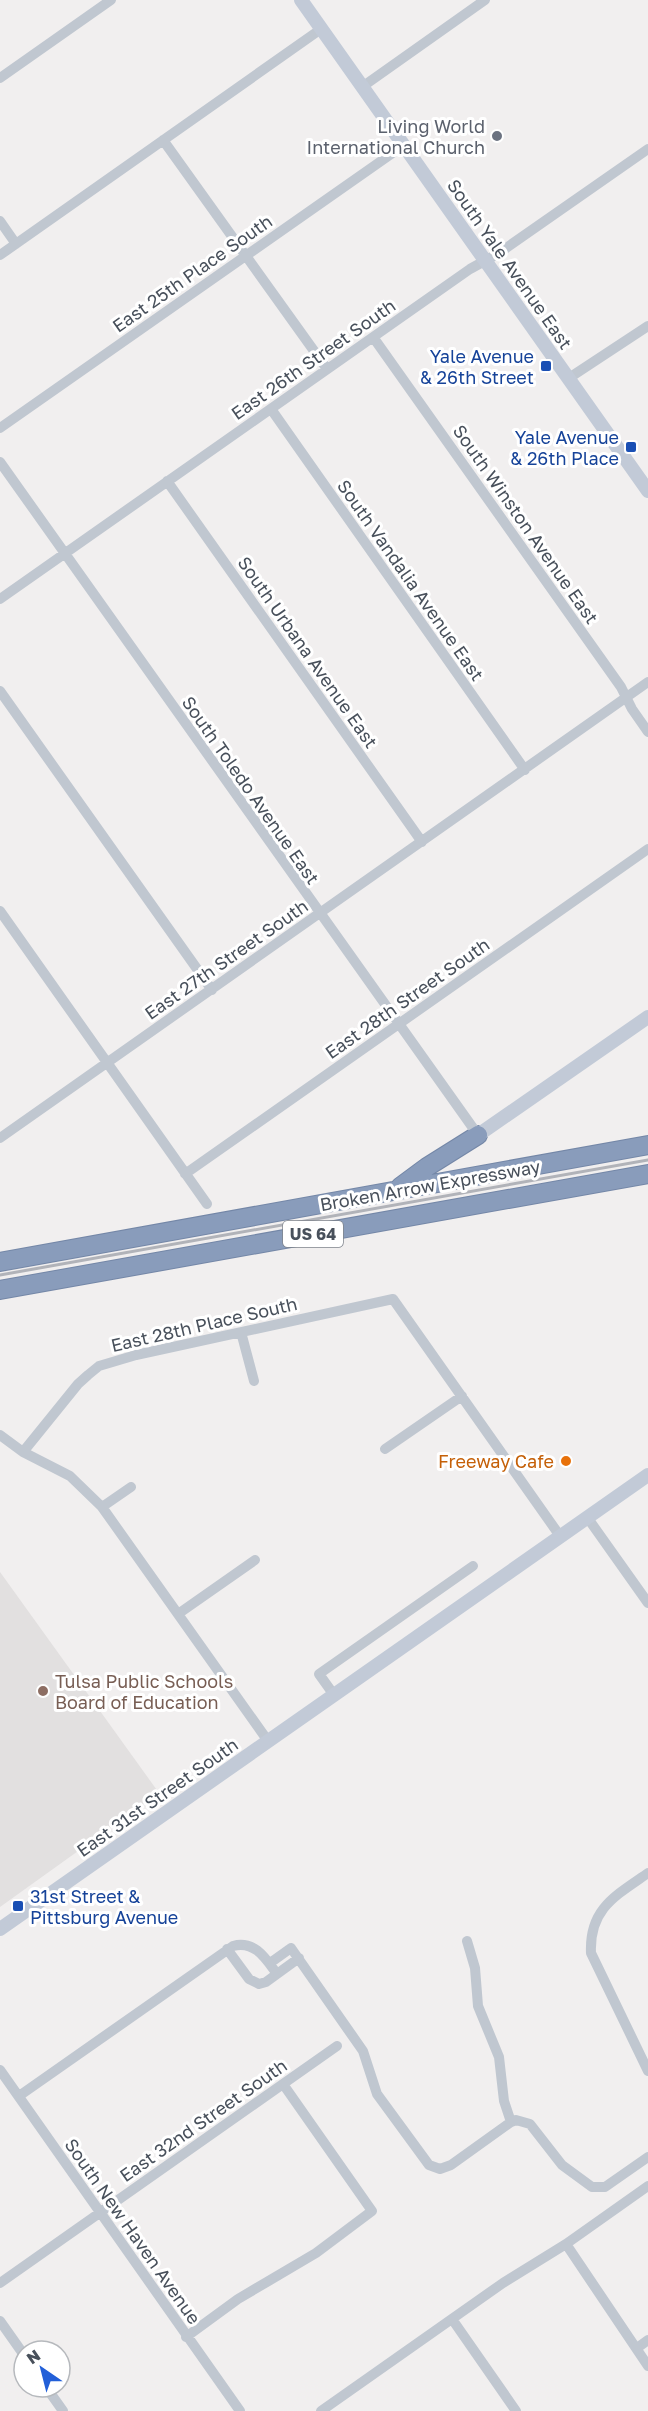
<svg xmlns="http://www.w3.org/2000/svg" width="648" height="2411" font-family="'Golos Text',sans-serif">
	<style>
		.education { fill: #e2e0e0 }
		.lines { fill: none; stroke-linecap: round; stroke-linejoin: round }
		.highway-casing { stroke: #7487a7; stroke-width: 20 }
		.street { stroke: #c0c7d0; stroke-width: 10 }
		.secondary { stroke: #c2cad7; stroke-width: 14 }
		.highway { stroke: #899cbb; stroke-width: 18 }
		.rail { stroke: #b1b3b9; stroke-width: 3 }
		.worship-dot { fill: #6b7280; stroke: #fff; stroke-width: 2 }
		.transit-dot { fill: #1a4fb4; stroke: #fff; stroke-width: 2 }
		.food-dot { fill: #e8710a; stroke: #fff; stroke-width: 2 }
		.education-dot { fill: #8d6e63; stroke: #fff; stroke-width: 2 }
		.labels { text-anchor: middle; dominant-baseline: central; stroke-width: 6; stroke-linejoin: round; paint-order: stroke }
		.shield { fill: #fff; stroke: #7f848c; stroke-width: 1.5 }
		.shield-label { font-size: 16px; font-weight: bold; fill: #48505b }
		.worship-label { font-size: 18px; fill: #5b616d; stroke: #fff; text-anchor: end }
		.street-label { font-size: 18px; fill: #48505b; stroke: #fff }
		.transit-label { font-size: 18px; fill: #164399; stroke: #fff; text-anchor: end }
		.food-label { font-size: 18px; fill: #c56008; stroke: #fff; text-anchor: end }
		.education-label { font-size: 18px; fill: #785e54; stroke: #fff; text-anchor: start }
	</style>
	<rect width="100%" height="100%" fill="#f1efef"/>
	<path class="education" d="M0,1572L159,1793L0,1907Z"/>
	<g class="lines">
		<g class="highway-casing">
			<path id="highway" d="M400,1187L427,1167L478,1135
				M0,1262L648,1145
				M0,1290L648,1174"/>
		</g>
		<path class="street" d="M0,78L111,0
			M362,87L485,0
			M163,140L327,369
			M0,221L16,244
			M0,255L321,29
			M373,337L621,687L632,709L648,732
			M569,378L648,326
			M271,409L525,770
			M0,428L404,145
			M0,462L478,1135
			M167,481L422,842
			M0,599L470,269L499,253L648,149
			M0,691L212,990
			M0,911L207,1204
			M0,1138L648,682
			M185,1174L648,849
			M241,1332L254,1381
			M0,1435L23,1452L70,1476L102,1507L268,1741
			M385,1449L462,1396
			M23,1452L78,1384L88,1375L99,1366L136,1355L393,1299L560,1536
			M102,1507L131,1487
			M587,1517L648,1603
			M178,1614L255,1560
			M334,1695L319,1674L473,1566
			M648,1873C615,1896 589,1909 591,1953L648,2071
			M467,1941L475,1968L478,2006L499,2057L504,2101L511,2122
			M227,1949L249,1979L259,1984L266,1982L299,1958
			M270,1963L291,1948L363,2051L377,2094L429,2165L440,2169L451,2165L511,2122L516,2120L530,2124L562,2165L592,2187H605L648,2157
			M0,2070L240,2411
			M19,2096L233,1946C255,1940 266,1959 277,1974
			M566,2244L648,2366
			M0,2283L337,2046
			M452,2319L516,2411
			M0,2321L24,2355
			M186,2337L238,2299L316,2253L372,2211L283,2084
			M637,2348L648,2340
			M46,2387L63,2411
			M321,2411L503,2283L566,2244L648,2186"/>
		<path class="secondary" d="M301,0L648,491
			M478,1135L648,1017
			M0,1929L648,1475"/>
		<use href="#highway" class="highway"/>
		<path class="rail" d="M0,1275L648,1160"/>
	</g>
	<circle class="worship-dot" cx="497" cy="136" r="6"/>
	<g class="transit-dot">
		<rect x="540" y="360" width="12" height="12" rx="3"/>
		<rect x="625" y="441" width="12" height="12" rx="3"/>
		<rect x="12" y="1900" width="12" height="12" rx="3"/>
	</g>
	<circle class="food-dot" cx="566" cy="1461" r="6"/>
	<circle class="education-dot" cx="43" cy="1691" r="6"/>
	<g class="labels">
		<rect class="shield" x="283" y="1221" width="60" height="26" rx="4.5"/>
		<g class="shield-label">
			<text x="313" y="1234">US 64</text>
		</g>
		<g class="worship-label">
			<text x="485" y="126">Living World<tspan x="485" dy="21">International Church</tspan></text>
		</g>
		<g class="street-label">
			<text transform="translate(510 264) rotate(55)">South Yale Avenue East</text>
			<text transform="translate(192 273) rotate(-35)">East 25th Place South</text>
			<text transform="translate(313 359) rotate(-35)">East 26th Street South</text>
			<text transform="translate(526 524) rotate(55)">South Winston Avenue East</text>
			<text transform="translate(411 580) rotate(55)">South Vandalia Avenue East</text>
			<text transform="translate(308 652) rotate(55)">South Urbana Avenue East</text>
			<text transform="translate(251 790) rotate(55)">South Toledo Avenue East</text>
			<text transform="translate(226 959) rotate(-35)">East 27th Street South</text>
			<text transform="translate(407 998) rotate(-35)">East 28th Street South</text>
			<text transform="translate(430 1185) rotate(-10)">Broken Arrow Expressway</text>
			<text transform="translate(204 1324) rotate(-13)">East 28th Place South</text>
			<text transform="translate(157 1797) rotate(-35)">East 31st Street South</text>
			<text transform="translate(203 2120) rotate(-35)">East 32nd Street South</text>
			<text transform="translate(133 2231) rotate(55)">South New Haven Avenue</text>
		</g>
		<g class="transit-label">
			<text x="534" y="356">Yale Avenue<tspan x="534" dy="21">&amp; 26th Street</tspan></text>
			<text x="619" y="437">Yale Avenue<tspan x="619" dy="21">&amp; 26th Place</tspan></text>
			<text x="30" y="1896" text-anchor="start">31st Street &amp;<tspan x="30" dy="21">Pittsburg Avenue</tspan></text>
		</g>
		<g class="food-label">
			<text x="554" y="1461">Freeway Cafe</text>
		</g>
		<g class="education-label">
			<text x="55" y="1681">Tulsa Public Schools<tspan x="55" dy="21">Board of Education</tspan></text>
		</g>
	</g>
	<g transform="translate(42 2369) rotate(325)"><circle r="28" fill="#ffffff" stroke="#b6b9bd" stroke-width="1.5"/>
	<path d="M0-4.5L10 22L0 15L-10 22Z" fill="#225fd8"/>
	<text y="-9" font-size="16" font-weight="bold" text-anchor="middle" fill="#48505b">N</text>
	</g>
</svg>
